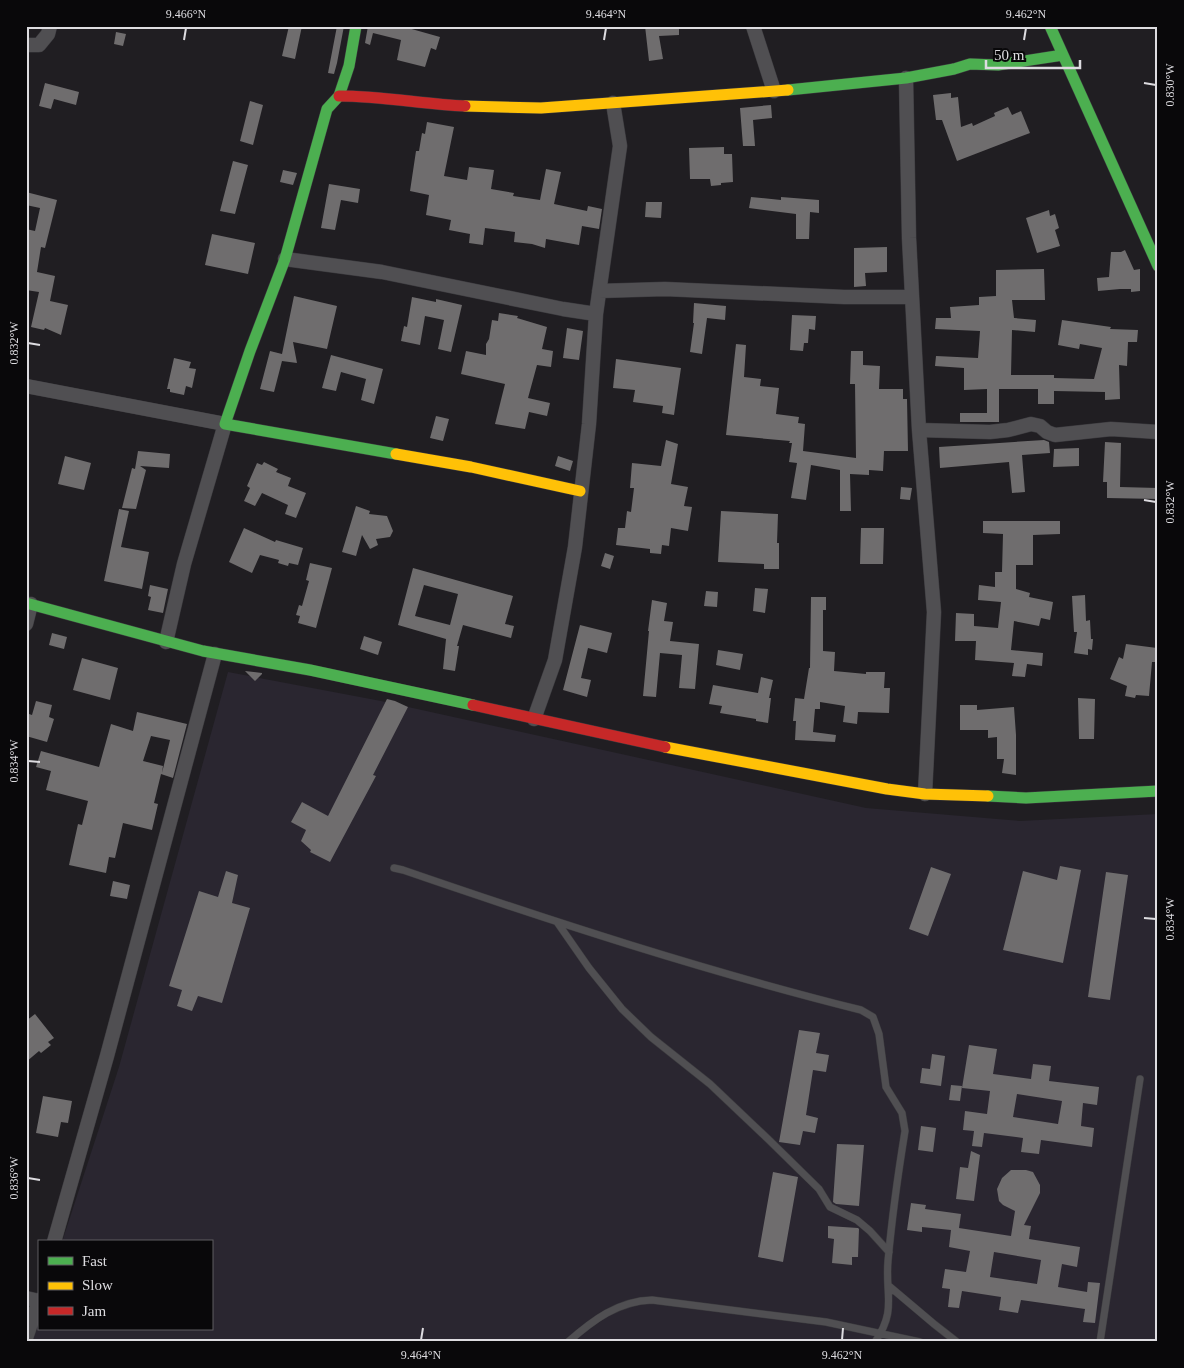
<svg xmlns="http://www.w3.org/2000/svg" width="1184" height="1368" font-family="'Times New Roman',serif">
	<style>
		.built { fill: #2a2630 }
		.building { fill: #6f6d6e; fill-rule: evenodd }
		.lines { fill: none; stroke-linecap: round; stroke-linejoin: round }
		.lane-casing { stroke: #3b3a3e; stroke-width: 8 }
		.street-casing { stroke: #3b3a3e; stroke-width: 15 }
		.fast-casing { stroke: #3b3a3e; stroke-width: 12 }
		.slow-casing { stroke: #3b3a3e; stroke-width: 12 }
		.jam-casing { stroke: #3b3a3e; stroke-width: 12 }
		.lane { stroke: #504f52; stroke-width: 7 }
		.street { stroke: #504f52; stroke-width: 14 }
		.fast { stroke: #4caf50; stroke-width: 11 }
		.slow { stroke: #ffc107; stroke-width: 11 }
		.jam { stroke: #c62828; stroke-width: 11 }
		.ticks { fill: none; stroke: #dddce0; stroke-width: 2 }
		.neatline { fill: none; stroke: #dddce0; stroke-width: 2 }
		.ticks-label { font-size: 12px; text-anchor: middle; fill: #dddce0 }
	</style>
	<rect width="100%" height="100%" fill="#201e22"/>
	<path class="built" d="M228,672L381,701L866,808L1020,821L1158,814V1342H30L39,1314V1329H211V1242H62L119,1067Z"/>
	<path class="building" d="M289,26H302L295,59L282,56Z
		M337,26H344L337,63L334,74L328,73Z
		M368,26H401L440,37L436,50L431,48L425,67L397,60L401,40L373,33L370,45L365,43Z
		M645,26L679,27V35L659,36L663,59L649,61Z
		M116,32L126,34L123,46L114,44Z
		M45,83L79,92L76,105L54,99L51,109L39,106Z
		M951,93V98L958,97L961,127L972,123L973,126L995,116L994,113L1008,107L1012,115L1021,111L1030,133L957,161L942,120H936L933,95Z
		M250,101L263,105L253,145L240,141Z
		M771,105L772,118L753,120L755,146H743L740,108Z
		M427,122L454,127L444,176L467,180L469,167L494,170L491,189L514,193L513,196L540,200L546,169L561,172L554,204L587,211L588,206L602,209L599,229L582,226L579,245L546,239L545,248L532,244L514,242L515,232L485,228L483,245L469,243L470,234L449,230L451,220L426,215L429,195L410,191L416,151H419L422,133L425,134Z
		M724,147V154H732L733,182L721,183V185L711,186L710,179H690L689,148Z
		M233,161L248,165L235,214L220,211Z
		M283,170L297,173L293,185L280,182Z
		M329,184L360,189L358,203L341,200L335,230L321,228Z
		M26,192L57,200L45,248L41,247L37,272L55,276L50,301L68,305L61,335L45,328L44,330L31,327L39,292L26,290V229L35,231L40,208L26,205Z
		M751,197L781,200V197L819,200V213L810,212L809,239H796V214L749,208Z
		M646,202H662L661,218L645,217Z
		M1049,210L1050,216L1055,214L1059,228L1055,230L1060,246L1037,253L1026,218Z
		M212,234L255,243L248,274L205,265Z
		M887,247V272L865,273L866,286L854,287V248Z
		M1125,250L1134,270L1140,269V291L1131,292V289H1120L1098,291L1097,278L1109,277L1111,252H1121Z
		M1044,269L1045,300H1012L1014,318L1036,320L1035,332L1012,330L1011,375H1054V378L1094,379L1102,348L1080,344L1079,349L1058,345L1062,320L1111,327L1110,329L1138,330L1137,342H1128L1127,366L1119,365L1120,399L1105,400V392L1054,391V404H1038V389H999V422H960V413H987V389L964,390V368L935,366L936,356L978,358L980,331L935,329L936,318H951L950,307L979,305V297L996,296V270Z
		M294,296L337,306L327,349L293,342L297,363L282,361L274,392L260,389L270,351L282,354Z
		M412,297L436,302V299L462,305L451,352L438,349L444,320L425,316L420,345L401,341L404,326L407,327Z
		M694,303L726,306L725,320L707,318L702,354L690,352L694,323H693Z
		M499,313L518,316L517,318L547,327L542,349L553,351L551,367L537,365L528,398L550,403L547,416L529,412L525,429L495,424L505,384L461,374L466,351L486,355V344L489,339L492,320L498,321Z
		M792,315L816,316L815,330L809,329L808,343H804L803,351L790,350Z
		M567,328L583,331L579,360L563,358Z
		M736,344L746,345L744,377L761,379L760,386L779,388L776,414L799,417L798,423L805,424L803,451L856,458L855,384H850L851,351H863V365L880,366L879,389H903V399H907L908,451H884L883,471L869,470V475L850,474L851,511H840V470L811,465L806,500L791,498L797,463L789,462L792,443H789L790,441L726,435Z
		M331,355L383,369L374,404L361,400L366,379L341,372L336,391L322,388Z
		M174,358L191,362L189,368L196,369L192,388L186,386L184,395L170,392V389H167Z
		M616,359L681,368L674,415L662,413L663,406L633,402L635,390L613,388Z
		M436,416L449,419L443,441L430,438Z
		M666,440L678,444L671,484L688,487L684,506L692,507L688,531L671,528L669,546L662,545L661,554L650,553V549L616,545L618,528H625L627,511L631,512L634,488H630L632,463L661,466Z
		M1044,440L1049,442L1050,453L1022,455L1025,492L1012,493L1009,462L940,468L939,447Z
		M1105,442L1121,443L1120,487L1158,488V499L1107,498V482H1103Z
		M1079,448V466L1053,467L1054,449Z
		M138,451L170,454L169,468L140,466L146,470L136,509L122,508L132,468L135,469Z
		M65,456L91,463L84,490L58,484Z
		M558,456L573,461L570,471L555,466Z
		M264,462L278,469L276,472L291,478L288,486L306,493L296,518L285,514L288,505L262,493L255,506L244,501L250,488L247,486L257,463L262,465Z
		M901,487L912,488L910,500L900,499Z
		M356,506L370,511L369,514L387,516L393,531L390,537L376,539L378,545L370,549L362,535L356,556L342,552Z
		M119,509L129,511L121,547L149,552L142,589L104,581Z
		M721,511L778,514L777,543H779V569H764V564L718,562Z
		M983,521H1060V534L1033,535V565H1016V589L1030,593L1029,597L1053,602L1050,620L1041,618L1039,626L1014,621L1011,650L1043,653L1042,666L1027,664L1025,677L1012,676L1014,663L975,660L976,641H955L956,613L974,614V626L998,628L1001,602L978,600L979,585L995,587V572H1002L1003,534L983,533Z
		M244,528L275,542L276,540L303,548L298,565L289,563L288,566L278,563L279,560L260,555L252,573L229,562Z
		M861,528H884L883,564H860Z
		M605,553L614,556L610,569L601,566Z
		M310,563L332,568L316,628L298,623L300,616L296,615L299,605L302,606L309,581L306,580Z
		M413,568L513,596L505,624L514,626L511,638L463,625L457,646H459L455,671L443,669L446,639L398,625ZM424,585L458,594L450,625L415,616Z
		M150,585L168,589L163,613L148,610L151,597L148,596Z
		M755,588L768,589L765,613L753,611Z
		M706,591L718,592L717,607L704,606Z
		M1085,595L1086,621L1090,620L1091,639H1093L1092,650L1088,649V655L1074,653L1077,632H1074L1072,596Z
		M811,597H826V610H823V651L835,652L834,671L866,674V672H885L884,688H890L889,713L858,712L857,724L843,722L845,706L820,702V709H815L813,732L836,735L835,742L795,740L796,721H793L795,698L804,699L809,668H810Z
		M652,600L667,603L664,621L673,622L670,641L699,644L695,689L679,688L682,655L660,653L656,697L643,696L649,631H648Z
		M580,625L612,633L607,653L588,648L581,678L591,680L587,697L563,690Z
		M52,633L67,637L64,649L49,645Z
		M364,636L382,642L378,655L360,649Z
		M1126,644L1157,648L1156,662H1152L1149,696L1136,695L1135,698L1125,696L1127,686L1110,679L1119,657L1123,659Z
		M718,650L743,654L740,670L716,665Z
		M82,658L118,668L110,700L73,690Z
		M245,671L262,673V674L255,681Z
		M761,677L773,680L769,698H771L768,723L756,721V719L720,713L722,706L709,704L713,685L758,693Z
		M1078,698L1095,699L1094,739H1079Z
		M387,699L395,701L408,707L373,775L376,776L330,862L310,852L311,850L301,841L306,830L291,822L302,802L328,816Z
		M36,701L52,705L49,717L54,719L47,742L26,736V722L29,714L32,715Z
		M960,705H977V710L1014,707L1016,735V775L1002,773L1004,759H997V737L988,738V730H960Z
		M137,712L187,724L173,778L161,774L154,803L158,804L152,830L123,823L115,858L109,857L106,873L69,865L78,824L82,825L88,801L46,790L51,771L36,767L41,751L99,767L111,724L133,731ZM151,736L170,740L162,773L163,766L143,761Z
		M1060,866L1081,870L1063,963L1003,950L1023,871L1057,880Z
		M931,867L951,874L928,936L909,929Z
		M226,871L238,875L232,903L250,908L222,1003L198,996L192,1011L177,1006L182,990L169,986L199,891L218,897Z
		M1106,872L1128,875L1110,1000L1088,997Z
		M113,881L130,885L127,899L110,896Z
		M35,1014L54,1038L48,1042L51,1045L41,1053L39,1051L26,1062V1021Z
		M799,1030L820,1033L816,1053L829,1055L826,1072L813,1070L806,1115L818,1118L815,1133L803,1131L800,1145L779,1142Z
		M969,1045L997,1049L993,1074L1031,1079L1033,1064L1051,1066L1049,1081L1099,1087L1097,1105L1083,1103L1081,1126L1094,1128L1092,1147L1041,1140L1039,1154L1021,1152L1023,1138L984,1133L982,1147L972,1146L974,1131L963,1130L965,1111L987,1114L990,1091L962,1088ZM1017,1094L1062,1101L1058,1124L1013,1117Z
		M932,1054L945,1056L941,1086L920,1083L922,1068L930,1069Z
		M951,1085L962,1086L960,1101L949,1100Z
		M43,1096L72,1101L68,1123L61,1122L58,1137L36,1133Z
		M921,1126L936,1128L933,1152L918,1150Z
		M837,1144L864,1145L859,1206L836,1204L833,1202Z
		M971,1151L980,1155L974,1201L956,1199L960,1167L968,1168Z
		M1011,1170H1026L1033,1172L1040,1185V1193L1024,1225L1031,1226L1029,1239L1080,1247L1077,1267L1062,1264L1058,1287L1087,1292L1088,1282L1100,1283L1095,1323L1083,1322L1085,1309L1021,1300L1018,1313L999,1310L1001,1297L962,1291L959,1308L948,1307L950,1289L942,1288L945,1269L966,1272L970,1251L949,1247L951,1230L922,1227V1232L907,1230L911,1203L926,1205L925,1209L961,1214L959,1228L1011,1236L1015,1211L1003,1205L999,1201L997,1189L1002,1178ZM994,1252L1041,1260L1037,1284L990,1277Z
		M773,1172L798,1177L783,1262L758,1257Z
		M828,1226L858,1228L859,1229L858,1257H852V1265L832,1263L834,1239L828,1238Z"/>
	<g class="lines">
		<g class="lane-casing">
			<path id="lane" d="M394,868L403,870C554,922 705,971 861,1010L873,1017L879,1034L886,1087L902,1113L905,1131C898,1174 892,1217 888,1261C885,1295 897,1310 875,1342
				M557,922L589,968L622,1009L651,1037L710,1084L768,1139L819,1189L830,1207L857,1220L870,1231L889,1252
				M889,1286L934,1324L957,1342
				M568,1342C593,1320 618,1301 652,1300L826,1322L920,1342
				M1100,1342L1140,1079"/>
		</g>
		<g class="street-casing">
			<path id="street" d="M753,26L774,91
				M26,45H39L48,34L50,26
				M906,78L909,238L919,430L934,612L925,794
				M285,259L382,272L563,309L596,314
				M599,291L665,289L844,297H912
				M26,386L225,424L184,564L166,642
				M919,430L990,432L1008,430L1031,424L1040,426L1047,432L1055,435L1111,429L1158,432
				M26,624L31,604
				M534,719L555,660L575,547L589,424L596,314L620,146L613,103
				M54,1242L107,1056L215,654
				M26,1298L39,1301
				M26,1338L39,1300"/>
		</g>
		<g class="fast-casing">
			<path id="fast" d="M356,26L349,66L339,96L327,109L285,259L250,351L225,424L396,454
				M1050,26L1158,266
				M788,90L906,78L954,69L970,64L998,65L1063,55
				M26,603L203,651L310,670L473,705
				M988,796L1026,798L1158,791"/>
		</g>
		<g class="slow-casing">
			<path id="slow" d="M465,106L541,108L788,90
				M396,454L471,467L580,491
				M665,747L887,789L925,794L988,796"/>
		</g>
		<g class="jam-casing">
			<path id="jam" d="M339,96C381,96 423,104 465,106
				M473,705L665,747"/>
		</g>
		<use href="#lane" class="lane"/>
		<use href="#street" class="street"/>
		<use href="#fast" class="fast"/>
		<use href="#slow" class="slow"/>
		<use href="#jam" class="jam"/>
	</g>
	<path class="ticks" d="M184,40L186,28M604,40L606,28M1024,40L1026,28M1144,83L1156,85M28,343L40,345M1144,500L1156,502M28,761L40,762M1144,918L1156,919M28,1178L40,1180M421,1340L423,1328M842,1340L843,1328"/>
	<rect width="1184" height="1368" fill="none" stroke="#09080a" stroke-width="55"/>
	<rect x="38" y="1240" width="175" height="90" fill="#09080a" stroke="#5e5d60"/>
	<rect x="48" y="1257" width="25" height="8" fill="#4caf50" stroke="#5e5d60"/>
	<text x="82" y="1266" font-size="15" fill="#dddce0">Fast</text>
	<rect x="48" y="1282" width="25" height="8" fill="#ffc107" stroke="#5e5d60"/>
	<text x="82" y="1290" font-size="15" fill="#dddce0">Slow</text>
	<rect x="48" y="1307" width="25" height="8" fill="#c62828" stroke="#5e5d60"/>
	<text x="82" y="1316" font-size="15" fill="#dddce0">Jam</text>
	<path d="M986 60v8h94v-8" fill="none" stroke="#dddce0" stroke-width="2.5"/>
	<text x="994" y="60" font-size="15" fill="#dddce0" stroke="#09080a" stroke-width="4" paint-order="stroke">50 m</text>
	<rect x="28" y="28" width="1128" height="1312" class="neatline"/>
	<g class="ticks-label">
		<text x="186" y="18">9.466°N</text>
		<text x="606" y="18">9.464°N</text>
		<text x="1026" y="18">9.462°N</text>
		<text transform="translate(1170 85) rotate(-90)" y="4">0.830°W</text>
		<text transform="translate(14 343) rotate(-90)" y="4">0.832°W</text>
		<text transform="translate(1170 502) rotate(-90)" y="4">0.832°W</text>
		<text transform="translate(14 761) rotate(-90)" y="4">0.834°W</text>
		<text transform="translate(1170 919) rotate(-90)" y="4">0.834°W</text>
		<text transform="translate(14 1178) rotate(-90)" y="4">0.836°W</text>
		<text x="421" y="1359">9.464°N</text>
		<text x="842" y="1359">9.462°N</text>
	</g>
</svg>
